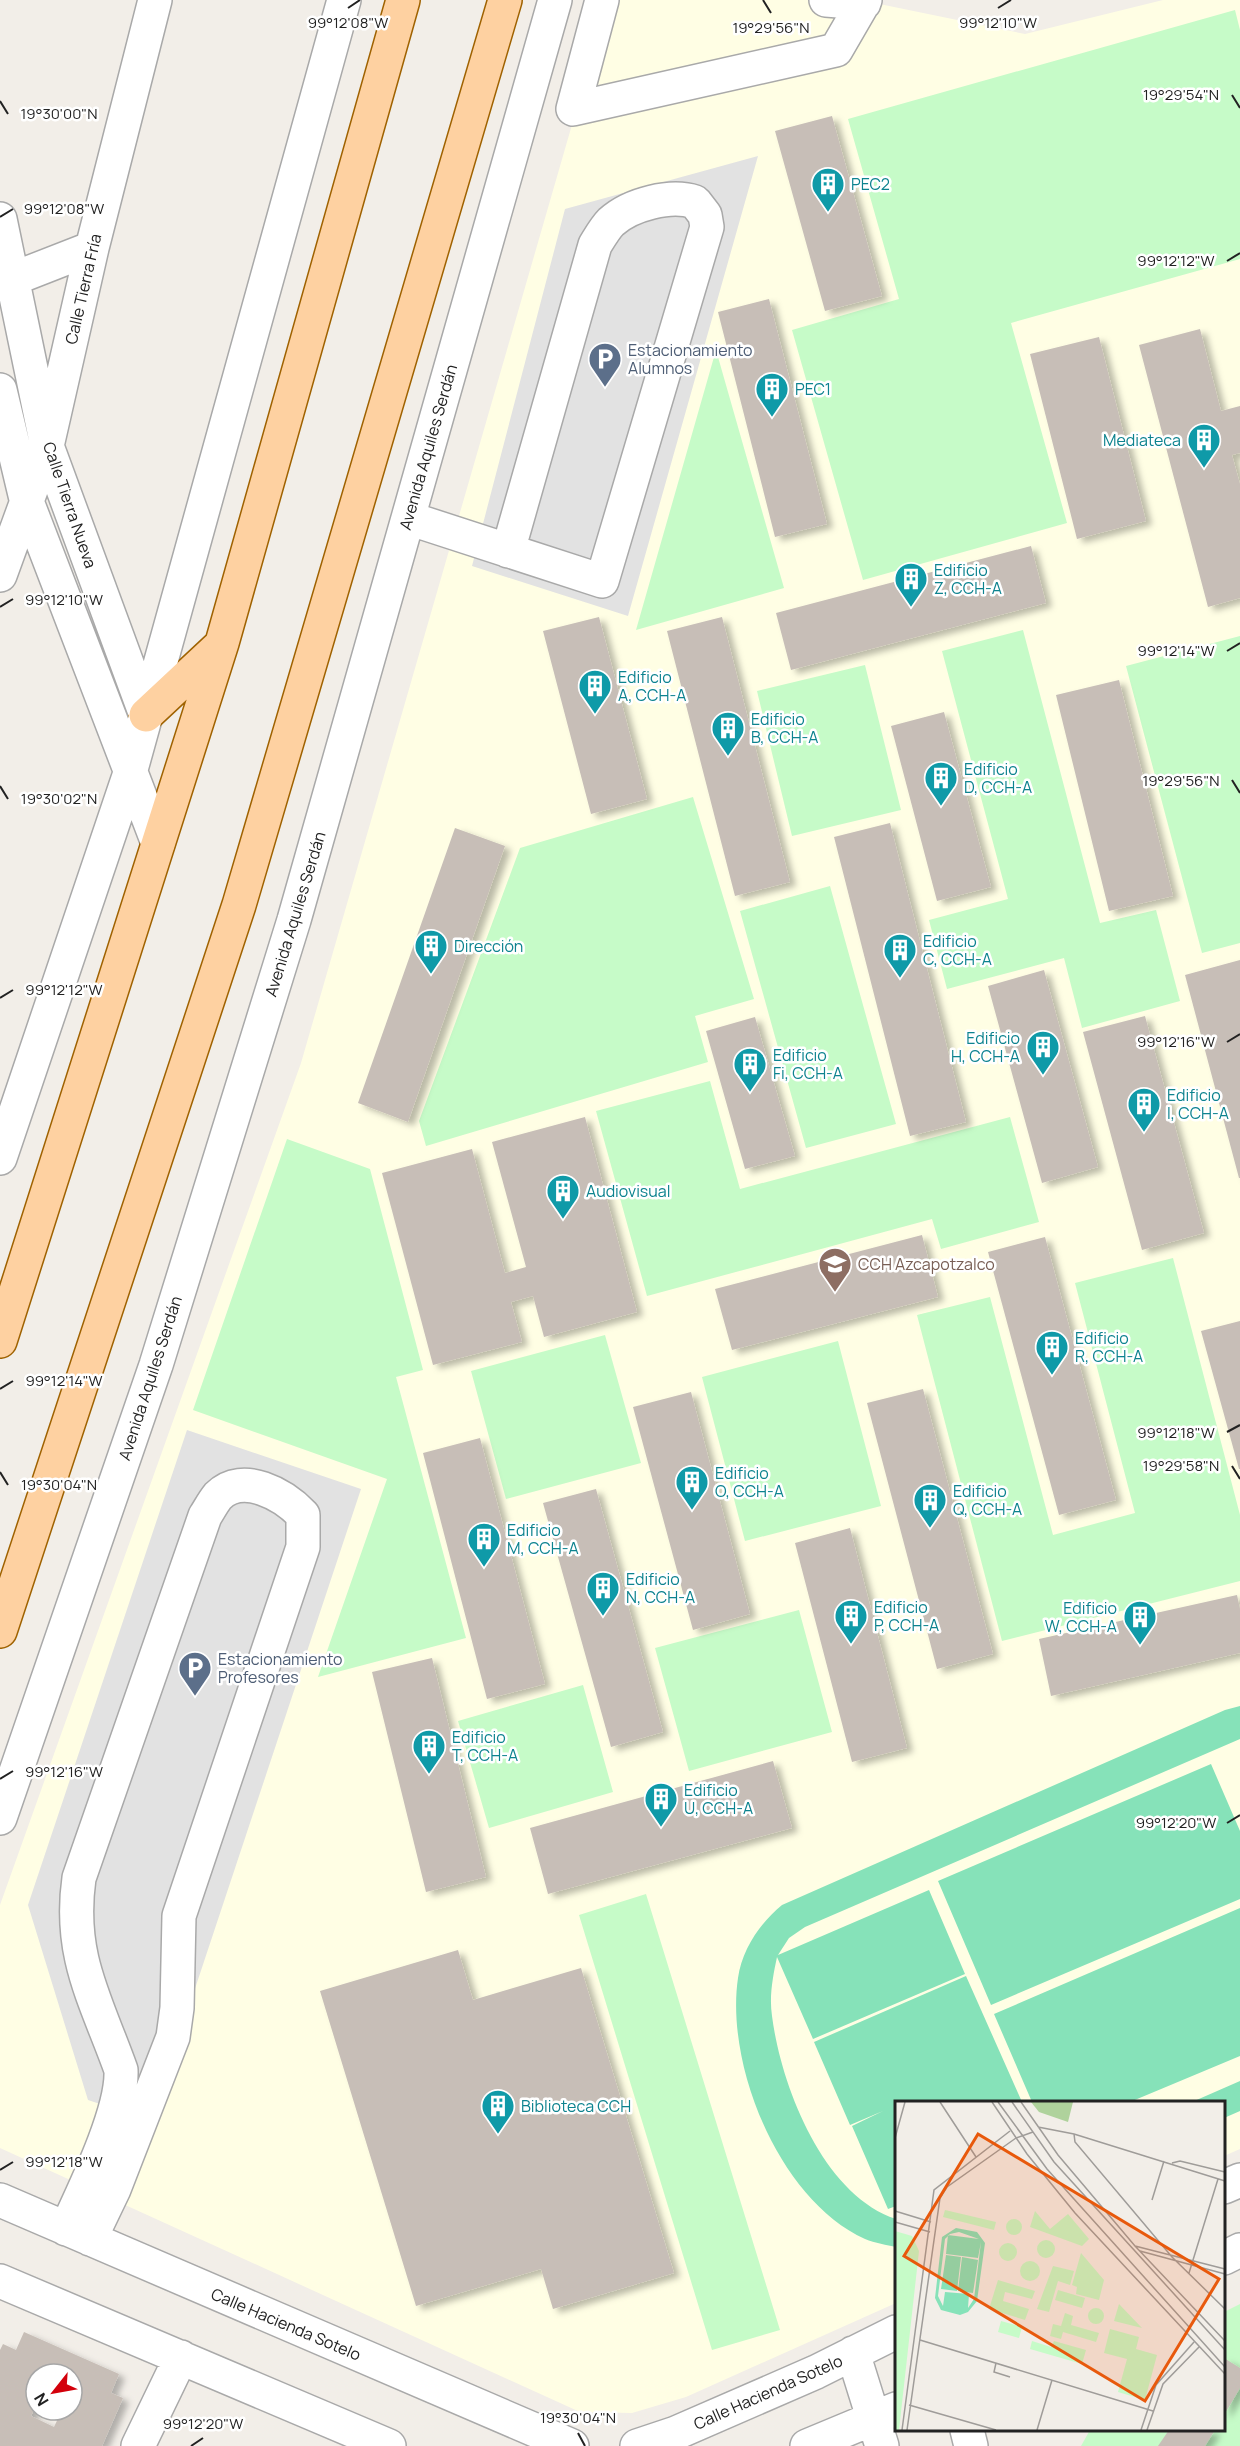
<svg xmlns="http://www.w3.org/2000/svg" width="1240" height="2446" font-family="Manrope,sans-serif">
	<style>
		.education { fill: #fffee4 }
		.park { fill: #c6fbc8 }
		.pitch { fill: #86e2b9 }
		.parking { fill: #e2e2e2 }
		.building { fill: #c7beb7; fill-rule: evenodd; filter: url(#shadow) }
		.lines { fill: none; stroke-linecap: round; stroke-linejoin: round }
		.minor-casing { stroke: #a9a9a9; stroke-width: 36 }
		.major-casing { stroke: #9f6200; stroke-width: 36 }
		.minor { stroke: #fff; stroke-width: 33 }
		.major { stroke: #fed1a1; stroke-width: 33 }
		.ticks { fill: none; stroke: #222; stroke-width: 2 }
		.labels { text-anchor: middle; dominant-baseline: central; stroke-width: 5; stroke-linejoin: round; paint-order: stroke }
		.culture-label { font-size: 16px; fill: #0d838f; stroke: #fff; text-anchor: start }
		.street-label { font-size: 16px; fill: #222; stroke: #fff }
		.service-label { font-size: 16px; fill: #4e5e75; stroke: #fff; text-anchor: start }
		.education-label { font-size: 16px; fill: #785e54; stroke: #fff; text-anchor: start }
		.inset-road { fill: none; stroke: #9f9c99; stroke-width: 1.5 }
		.view { fill: #e8590c; fill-opacity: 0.15; stroke: #e8590c; stroke-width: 3 }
		.inset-edge { fill: none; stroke: #222; stroke-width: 3 }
		.ticks-label { font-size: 15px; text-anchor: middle; fill: #222; stroke: #fff; stroke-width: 5; stroke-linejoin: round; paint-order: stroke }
	</style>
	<defs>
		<filter id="shadow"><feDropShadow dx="6" dy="4" stdDeviation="3" flood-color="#0004"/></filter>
	</defs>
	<rect width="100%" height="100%" fill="#f2eee8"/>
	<path class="education" d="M608,0H860L1025,34L1163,0H1240V2149L1224,2156V2102H896V2303L686,2397L632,2413L580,2412L0,2148V1905L301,1063Z"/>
	<path class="park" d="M1235,10L1240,30V259L1011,323L1067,523L863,580L792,330L899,299L848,119Z
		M716,350L784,588L636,630Z
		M1023,630L1100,923L1156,910L1180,1001L1082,1028L1064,958L947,989L929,920L1008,899L942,651Z
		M1240,636V943L1202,953L1126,666Z
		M865,665L901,810L792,836L757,691Z
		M693,797L754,999L695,1016L708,1062L426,1146L419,1121L520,848Z
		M830,886L896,1124L806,1148L740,911Z
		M710,1081L740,1189L1010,1117L1039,1222L941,1249L932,1219L647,1296L596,1111Z
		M287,1139L370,1169L423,1370L396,1377L466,1638L318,1677L387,1479L193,1410Z
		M1173,1258L1240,1515V1581L1002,1641L917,1315L990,1297L1053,1535L1135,1513L1075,1283Z
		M605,1335L641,1463L506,1499L471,1371Z
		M838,1341L881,1506L745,1541L702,1377Z
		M799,1610L832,1732L689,1771L655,1648Z
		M583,1685L613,1792L489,1828L458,1721Z
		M646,1894L780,2330L712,2350L579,1915Z
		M1240,2304V2446H1081L1090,2430H1224V2312Z"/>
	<path class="pitch" d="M1240,1706V1739L805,1927L789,1938L778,1955L929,1890L965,1974L813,2039L777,1957C773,1976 769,1996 772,2016C781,2086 823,2195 896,2219V2247C887,2245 875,2243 865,2239C780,2201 725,2066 738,1978C742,1949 761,1922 782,1905L1225,1710Z
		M1211,1764L1240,1831V1899L991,2005L938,1881Z
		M1240,1908V2056L1130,2102H1032L994,2014Z
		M966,1976L1022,2102H896V2206L888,2209L852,2126L883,2111L850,2125L814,2042Z
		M1240,2081V2111L1224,2118V2102H1192Z"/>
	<path class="parking" d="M758,156L628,616L472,566L565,209Z
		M187,1430L361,1489L151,2121L88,2100L28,1905Z"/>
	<path class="building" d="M832,116L882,296L825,311L775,131Z
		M769,299L827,524L775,537L718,312Z
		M1200,329L1221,411L1240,406V453L1232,455L1240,484V598L1208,607L1139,345Z
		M1099,337L1146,521L1077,539L1030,354Z
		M1031,546L1046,603L791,670L776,613Z
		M599,617L647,799L591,814L543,631Z
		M722,617L790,882L735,896L667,631Z
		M1119,680L1173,896L1109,911L1056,695Z
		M944,712L991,887L937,901L891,726Z
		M890,823L966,1122L910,1136L834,837Z
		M455,828L505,846L408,1122L358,1103Z
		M1240,960V1178H1239L1185,975Z
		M1044,970L1098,1167L1042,1183L988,986Z
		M1145,1016L1204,1233L1142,1250L1083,1032Z
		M755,1017L795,1156L745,1169L706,1031Z
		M585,1117L637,1312L544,1337L533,1296L511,1302L522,1342L433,1365L382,1173L472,1149L505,1273L526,1267L492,1142Z
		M922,1235L938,1297L732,1350L715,1289Z
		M1045,1237L1116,1500L1059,1515L988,1252Z
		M1240,1321V1469H1239L1201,1331Z
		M923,1389L993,1654L937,1669L867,1403Z
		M691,1392L750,1614L693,1630L633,1407Z
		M480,1438L545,1684L487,1699L423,1453Z
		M596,1489L663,1732L611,1747L543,1503Z
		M850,1528L907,1748L852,1762L795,1543Z
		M1237,1595L1240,1609V1653L1051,1696L1039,1639Z
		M432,1658L486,1877L426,1892L372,1672Z
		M773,1761L792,1828L548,1894L530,1828Z
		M458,1950L473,2000L581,1968L674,2273L553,2309L541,2269L416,2306L320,1991Z
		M24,2332L119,2374L111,2393L123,2398L102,2446H0V2350L3,2344L16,2350ZM36,2374H72V2410H62L54,2427L31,2416L36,2405Z
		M1224,2358L1240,2368V2388L1224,2415Z
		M1169,2430H1215L1205,2446H1158Z"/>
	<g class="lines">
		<g class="minor-casing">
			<path id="minor" d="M602,0L573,109L836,50L865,0
				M826,0L864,3
				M0,219L47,446L146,715
				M0,284L92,248
				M0,390L26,499L158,843
				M408,518L602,581L707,227L705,215L695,202C671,194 631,204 611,222C605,228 600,237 595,245L508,551
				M0,575L47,446L92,248L155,0
				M0,1158L130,773L344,0
				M0,1818L156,1365L294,920L555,0
				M1224,2187L1240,2180
				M0,2200L572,2446
				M66,2229C84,2190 123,2111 121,2070C96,2000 68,1956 79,1878L205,1516C209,1510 213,1502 218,1496C243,1471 284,1495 303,1515V1547L179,1916L177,2008L173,2037L114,2189L90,2239
				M1224,2258L1240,2250
				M0,2281L389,2446
				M853,2353L882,2446
				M967,2430L971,2446
				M138,2446L181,2357
				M637,2446L676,2433L816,2372L896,2332
				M807,2446L896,2409"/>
		</g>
		<g class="major-casing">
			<path id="major" d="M146,715L221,645
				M0,1341L222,643L403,0
				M0,1631L239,905L505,0"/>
		</g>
		<use href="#minor" class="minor"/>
		<use href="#major" class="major"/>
	</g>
	<path class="ticks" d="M763,0L771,13M348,8L360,0M998,8L1011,0M1232,95L1240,108M0,101L8,114M0,217L13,209M1227,261L1240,253M0,607L13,599M1227,651L1240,643M1232,780L1240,793M0,786L8,799M0,998L13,990M1227,1042L1240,1034M0,1389L13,1381M1227,1432L1240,1425M1232,1466L1240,1479M0,1472L8,1485M0,1779L13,1771M1227,1823L1240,1815M0,2170L13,2162M578,2433L585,2446M191,2446L203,2438"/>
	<defs>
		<g id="building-pin" transform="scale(1.725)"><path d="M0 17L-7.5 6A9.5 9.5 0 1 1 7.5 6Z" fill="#0f9aa8" stroke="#fff"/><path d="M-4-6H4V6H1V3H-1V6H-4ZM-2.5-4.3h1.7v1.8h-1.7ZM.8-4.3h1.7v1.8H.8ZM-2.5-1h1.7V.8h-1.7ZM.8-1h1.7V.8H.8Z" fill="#fff"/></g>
		<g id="parking-pin" transform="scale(1.725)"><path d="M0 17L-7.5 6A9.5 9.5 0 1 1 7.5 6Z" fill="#5c6f8a" stroke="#fff"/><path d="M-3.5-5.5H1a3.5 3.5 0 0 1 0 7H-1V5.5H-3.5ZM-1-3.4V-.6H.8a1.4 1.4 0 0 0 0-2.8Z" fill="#fff"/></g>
		<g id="school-pin" transform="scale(1.725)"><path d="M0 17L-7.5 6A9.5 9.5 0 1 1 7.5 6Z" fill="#8d6e63" stroke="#fff"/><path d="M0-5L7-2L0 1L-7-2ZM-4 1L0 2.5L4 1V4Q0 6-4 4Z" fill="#fff"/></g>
	</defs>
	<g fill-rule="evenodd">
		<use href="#building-pin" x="828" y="184"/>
		<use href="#parking-pin" x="605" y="359"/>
		<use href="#building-pin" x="772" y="389"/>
		<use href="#building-pin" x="1204" y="440"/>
		<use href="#building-pin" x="911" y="579"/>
		<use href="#building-pin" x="595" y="686"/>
		<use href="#building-pin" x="728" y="728"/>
		<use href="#building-pin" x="941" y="778"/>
		<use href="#building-pin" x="431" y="946"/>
		<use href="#building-pin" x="900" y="950"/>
		<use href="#building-pin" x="1043" y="1047"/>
		<use href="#building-pin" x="750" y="1064"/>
		<use href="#building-pin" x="1144" y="1104"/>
		<use href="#building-pin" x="563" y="1191"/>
		<use href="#school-pin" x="835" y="1264"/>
		<use href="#building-pin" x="1052" y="1347"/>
		<use href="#building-pin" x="692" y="1482"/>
		<use href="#building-pin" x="930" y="1500"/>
		<use href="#building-pin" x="484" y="1539"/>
		<use href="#building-pin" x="603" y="1588"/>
		<use href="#building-pin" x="851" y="1616"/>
		<use href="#building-pin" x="1140" y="1617"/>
		<use href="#parking-pin" x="195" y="1668"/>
		<use href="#building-pin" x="429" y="1746"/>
		<use href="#building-pin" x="661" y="1799"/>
		<use href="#building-pin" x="498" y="2106"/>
	</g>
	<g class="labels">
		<g class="culture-label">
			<text x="851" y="184">PEC2</text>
			<text x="795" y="389">PEC1</text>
			<text x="1181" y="440" text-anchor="end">Mediateca</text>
			<text x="934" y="570">Edificio<tspan x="934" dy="18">Z, CCH-A</tspan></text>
			<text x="618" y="677">Edificio<tspan x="618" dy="18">A, CCH-A</tspan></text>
			<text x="751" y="719">Edificio<tspan x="751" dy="18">B, CCH-A</tspan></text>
			<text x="964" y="769">Edificio<tspan x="964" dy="18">D, CCH-A</tspan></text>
			<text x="923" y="941">Edificio<tspan x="923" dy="18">C, CCH-A</tspan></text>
			<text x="454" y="946">Dirección</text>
			<text x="1020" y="1038" text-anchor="end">Edificio<tspan x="1020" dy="18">H, CCH-A</tspan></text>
			<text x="773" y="1055">Edificio<tspan x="773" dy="18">Fi, CCH-A</tspan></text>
			<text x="1167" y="1095">Edificio<tspan x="1167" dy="18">I, CCH-A</tspan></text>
			<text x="586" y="1191">Audiovisual</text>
			<text x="1075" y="1338">Edificio<tspan x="1075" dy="18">R, CCH-A</tspan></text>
			<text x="715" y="1473">Edificio<tspan x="715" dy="18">O, CCH-A</tspan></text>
			<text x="953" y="1491">Edificio<tspan x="953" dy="18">Q, CCH-A</tspan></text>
			<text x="507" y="1530">Edificio<tspan x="507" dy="18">M, CCH-A</tspan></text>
			<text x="626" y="1579">Edificio<tspan x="626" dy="18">N, CCH-A</tspan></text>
			<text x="874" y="1607">Edificio<tspan x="874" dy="18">P, CCH-A</tspan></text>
			<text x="1117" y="1608" text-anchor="end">Edificio<tspan x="1117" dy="18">W, CCH-A</tspan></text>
			<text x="452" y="1737">Edificio<tspan x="452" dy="18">T, CCH-A</tspan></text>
			<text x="684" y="1790">Edificio<tspan x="684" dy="18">U, CCH-A</tspan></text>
			<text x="521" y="2106">Biblioteca CCH</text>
		</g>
		<g class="street-label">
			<text transform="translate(83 289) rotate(-77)">Calle Tierra Fría</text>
			<text transform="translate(428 447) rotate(-74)">Avenida Aquiles Serdán</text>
			<text transform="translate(70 505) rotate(71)">Calle Tierra Nueva</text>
			<text transform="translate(295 914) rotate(-73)">Avenida Aquiles Serdán</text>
			<text transform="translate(150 1378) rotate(-72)">Avenida Aquiles Serdán</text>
			<text transform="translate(286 2324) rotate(23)">Calle Hacienda Sotelo</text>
			<text transform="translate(768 2392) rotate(-24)">Calle Hacienda Sotelo</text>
		</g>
		<g class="service-label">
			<text x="628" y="350">Estacionamiento<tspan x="628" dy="18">Alumnos</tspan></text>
			<text x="218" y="1659">Estacionamiento<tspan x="218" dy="18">Profesores</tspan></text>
		</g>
		<g class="education-label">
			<text x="858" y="1264">CCH Azcapotzalco</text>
		</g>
	</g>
	<g transform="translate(895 2101)">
		<rect width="330" height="330" fill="#f2eee8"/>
		<path d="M136,1H178L173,21L144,11Z" fill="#afd29c"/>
		<path d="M50,109L101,121L99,129L48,116ZM140,110L155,128L173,113L194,138L187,145L135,126ZM111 126a8 8 0 1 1 16 0a8 8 0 1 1-16 0ZM0,130L17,135L24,150L4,329H0ZM142 148a9 9 0 1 1 18 0a9 9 0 1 1-18 0ZM104 151a9 9 0 1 1 18 0a9 9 0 1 1-18 0ZM186,152L209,179L204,199L181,193L182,186L177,184ZM125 170a10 10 0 1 1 20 0a10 10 0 1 1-20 0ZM158,165L179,170L175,184L163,180L154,211L142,208ZM103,179L140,190L137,198L110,191L108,200L134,208L130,219L94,208ZM163,189L190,197L187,207L160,199ZM224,203L247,227L219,220ZM193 215a8 8 0 1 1 16 0a8 8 0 1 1-16 0ZM170,212L178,215L176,224L204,232L201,241L168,231L166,238L155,235L158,223L166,225ZM106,220L127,226L124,237L103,231ZM215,228L244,236L241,248L262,254L250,299L223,291L232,258L209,252ZM137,240L156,246L159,240L191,249L187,263L135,248Z" fill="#c6fbc8"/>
		<path d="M61,127L82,131L90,142L82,200L73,211L65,214L46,209L40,197L47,136ZM64,131L84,138L53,134L51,153L83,157L86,141L79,198L73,207L74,193L50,191L48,205L43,195L50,138L55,133ZM51,154L66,156L62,190L46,188ZM67,156L83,159L78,192L63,190Z" fill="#86e2b9" fill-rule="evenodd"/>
		<path class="inset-road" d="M45,1L81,56M97,1L132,53L180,112L330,273M103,1L152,68L330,266M117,1L159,61L330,249M126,1L163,54L240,145L330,240M143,26L179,33L330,80M179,33L180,41L277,156L330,208M0,37L10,1M121,37L138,31M277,62L285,60L330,71M257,99L269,60M0,110L36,121M0,121L35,131M240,145L330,168M245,150L330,173M294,172L323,78M25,239L258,310M101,262L99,271L115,276M14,304L101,329M7,329L39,89L115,30M12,329L45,97L52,86L121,37M142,329L157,279M246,329L261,284L299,241M252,329L268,283L304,246"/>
		<path class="view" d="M83,33L324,178L250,300L9,155Z"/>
		<rect width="330" height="330" class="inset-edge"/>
	</g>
	<g class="ticks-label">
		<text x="348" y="28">99°12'08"W</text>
		<text x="998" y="28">99°12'10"W</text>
		<text x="771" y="33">19°29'56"N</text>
		<text x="1181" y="100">19°29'54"N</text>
		<text x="59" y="119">19°30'00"N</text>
		<text x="64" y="214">99°12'08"W</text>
		<text x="1176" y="266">99°12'12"W</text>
		<text x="64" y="605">99°12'10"W</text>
		<text x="1176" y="656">99°12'14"W</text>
		<text x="1181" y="786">19°29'56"N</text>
		<text x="59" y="804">19°30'02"N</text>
		<text x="64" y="995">99°12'12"W</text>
		<text x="1176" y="1047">99°12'16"W</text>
		<text x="64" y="1386">99°12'14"W</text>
		<text x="1176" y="1438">99°12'18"W</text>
		<text x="1181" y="1471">19°29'58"N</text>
		<text x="59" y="1490">19°30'04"N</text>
		<text x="64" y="1777">99°12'16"W</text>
		<text x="1176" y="1828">99°12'20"W</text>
		<text x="64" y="2167">99°12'18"W</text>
		<text x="578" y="2423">19°30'04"N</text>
		<text x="203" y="2429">99°12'20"W</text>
	</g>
	<g transform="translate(54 2392) rotate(239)"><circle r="28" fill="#ffffff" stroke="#a7a7a7" stroke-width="1.5"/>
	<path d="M0-4.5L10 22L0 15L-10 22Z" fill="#d3000b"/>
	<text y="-9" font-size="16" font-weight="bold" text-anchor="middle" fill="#222222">N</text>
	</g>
</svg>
